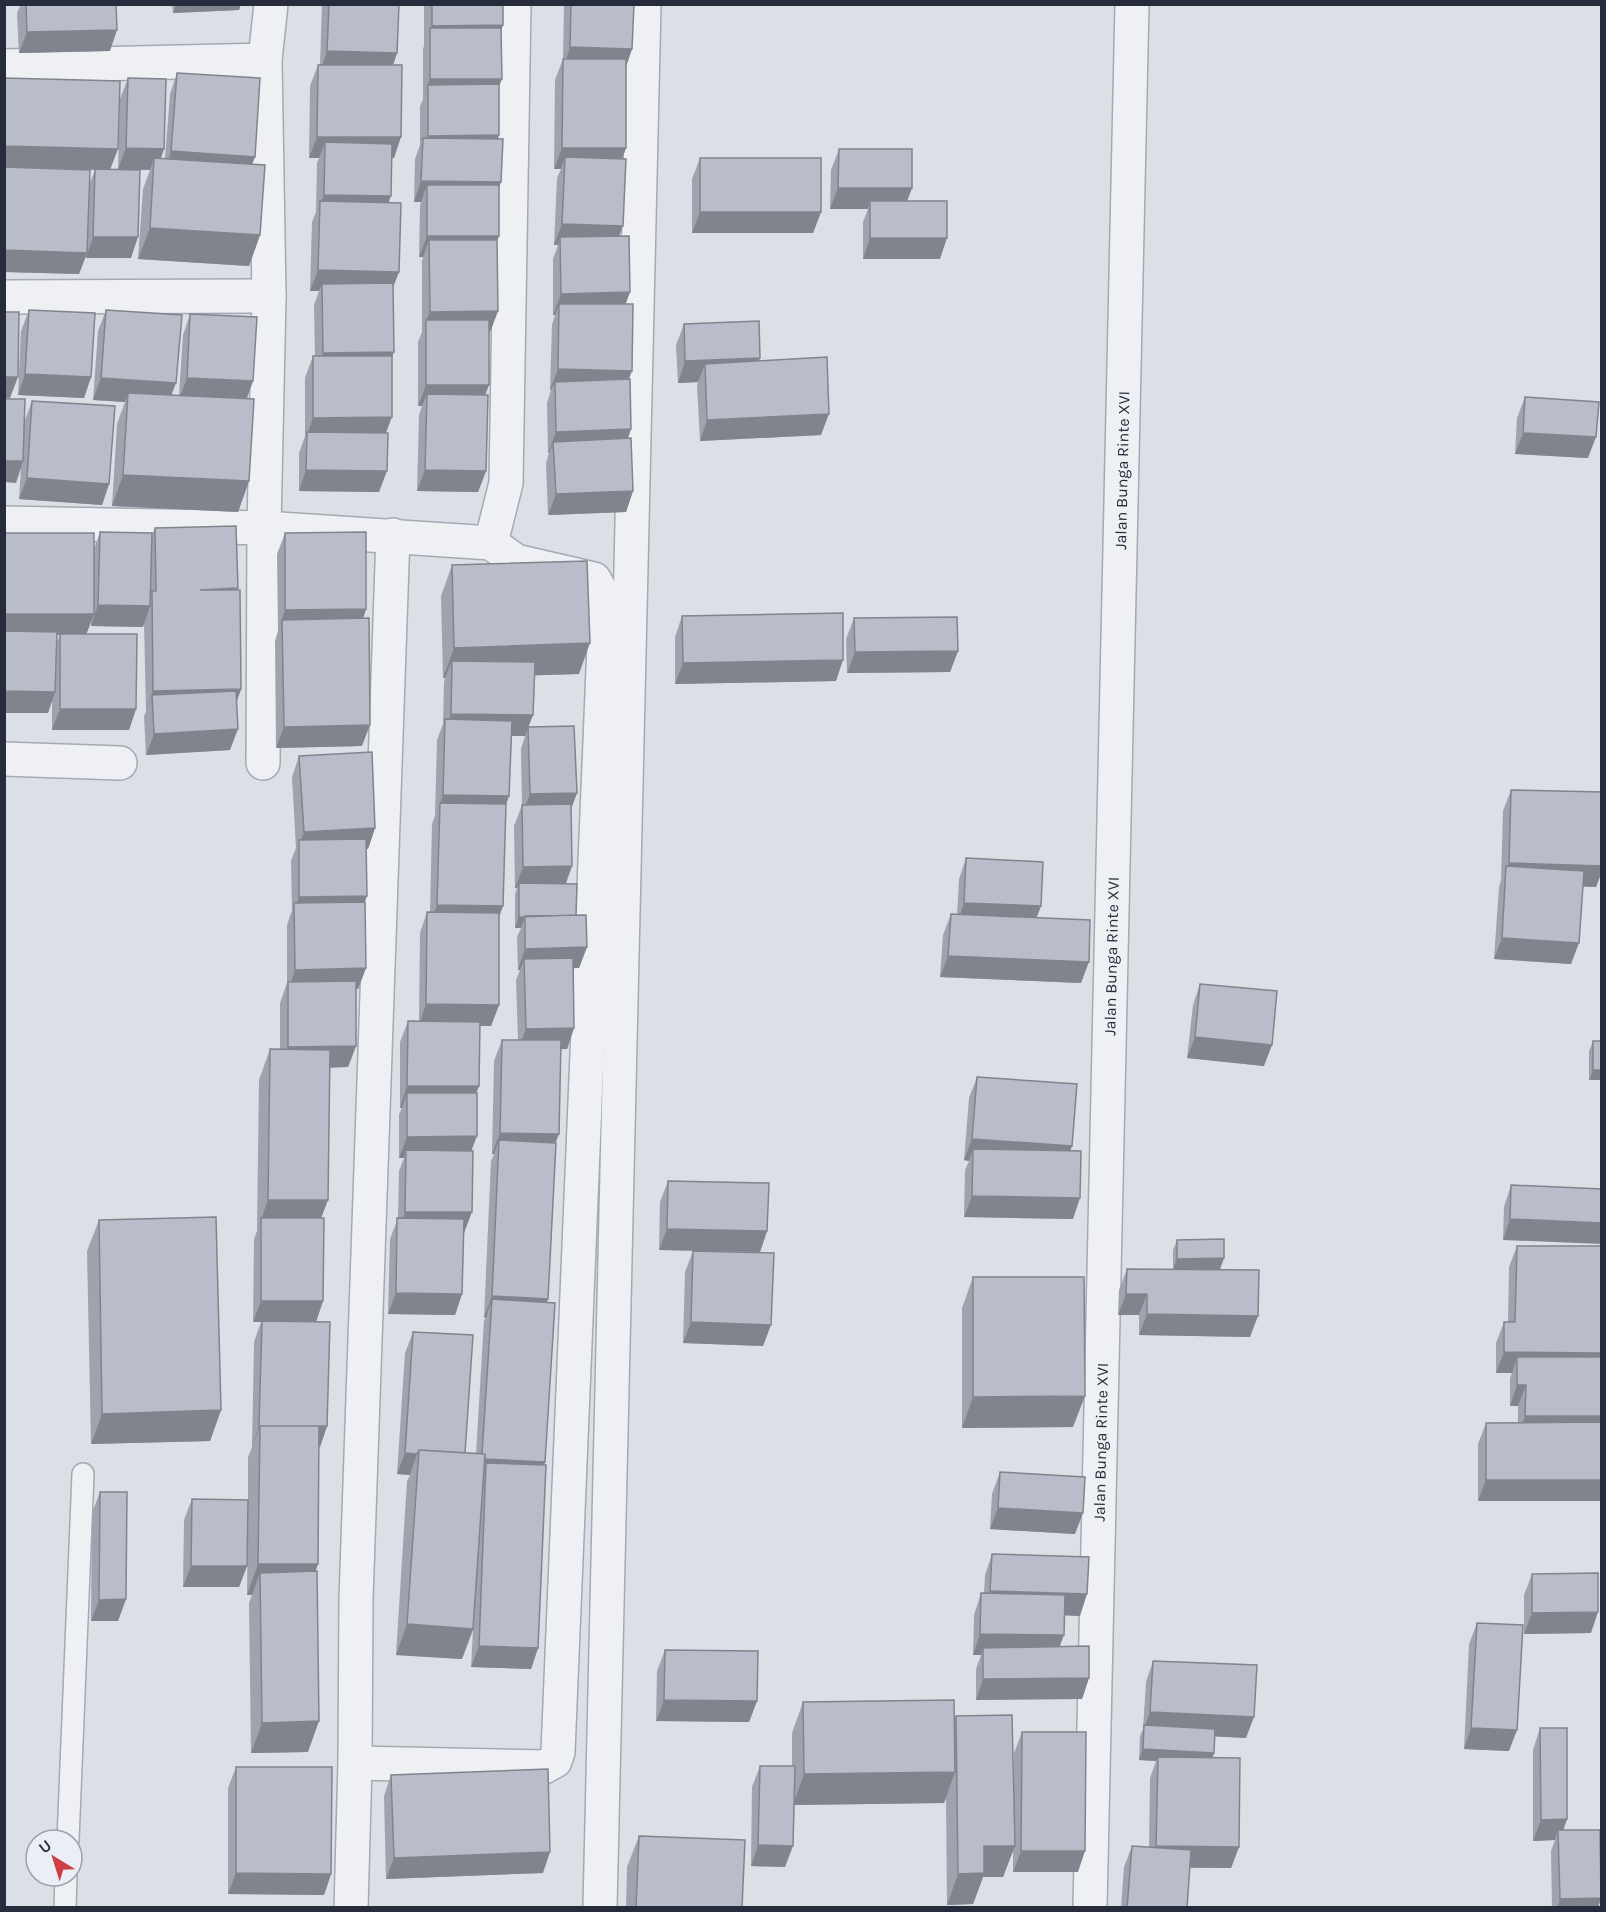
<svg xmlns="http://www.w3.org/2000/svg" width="1606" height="1912" font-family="Karla,sans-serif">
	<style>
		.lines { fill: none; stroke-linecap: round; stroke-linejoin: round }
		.service-casing { stroke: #a5a9b3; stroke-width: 24 }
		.minor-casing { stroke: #a5a9b3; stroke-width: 36 }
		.service { stroke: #eef0f4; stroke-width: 21 }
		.minor { stroke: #eef0f4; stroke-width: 33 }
		.wall { fill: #9fa3ad; fill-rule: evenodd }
		.shaded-wall { fill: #82848d }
		.building { fill: #b9bdc9; stroke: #82848d; stroke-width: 1.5 }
		.labels { text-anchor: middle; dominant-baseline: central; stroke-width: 5; stroke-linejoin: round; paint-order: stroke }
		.street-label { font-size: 16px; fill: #262c3c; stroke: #ebeef4 }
	</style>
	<rect width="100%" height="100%" fill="#dbdfe6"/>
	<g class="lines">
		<g class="service-casing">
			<path id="service" d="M68,1840L83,1474
				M65,1908L66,1876"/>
		</g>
		<g class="minor-casing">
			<g id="minor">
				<path d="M4,66L265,60"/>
				<path d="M4,297L269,296"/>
				<path d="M4,523L264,528L491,543L516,561L594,579L602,593L605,621L558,1752L555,1761L544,1767L355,1763"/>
				<path d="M491,543L506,483L514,4"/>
				<path d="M4,759L120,763"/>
				<path d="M263,763L264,528L269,296L265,60L271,4"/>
				<path d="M351,1908L355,1763L356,1599L393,535"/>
				<path d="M600,1908L644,4"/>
				<path id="s1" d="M1090,1908L1132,4"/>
			</g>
		</g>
		<use href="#service" class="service"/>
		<use href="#minor" class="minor"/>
	</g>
	<path class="wall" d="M21,4H116L110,51L19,53L17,13Z
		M172,4H241L239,10L173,13Z
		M322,4H399L397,53L393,65L394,158H392L388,203L393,288L392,357L386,433L379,492L299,491V453L305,436V378L313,356H315L314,305L319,291H310L312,222L316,212L317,163L319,158H309L310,86L318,65H320Z
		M424,4H503V25L501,30L499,85V135L498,139L499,236L497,240L498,311L490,332H489L485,395L486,471L478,492L417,491L419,415L422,406H418V342L422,332V261L423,257H419L420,206L421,202H414L415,159L420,145V106L423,100V49L424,46Z
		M564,4H634L632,49L626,66V148L622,159L619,236L625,304L629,379L631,429L628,439L633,491L626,512L548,515L546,463L549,453H548L547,403L551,390H550L552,325L555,315H553V259L558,245H554L557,178L561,169H554L555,80L563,59Z
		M177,73L252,164L260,235L249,266L138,259L143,189L150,170H140L131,258H86V256L79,274L4,272V78L110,169H118L120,99L128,78L161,158H165L170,94ZM47,168L95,170L89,185Z
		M839,149L912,188L907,201L940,259H863V222L868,209H830L831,170Z
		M700,158L821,212L813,233H692V179Z
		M29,310L91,377L84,398L18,395L21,331Z
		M106,310L172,395H179L183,335L190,314L253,381L247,399L249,481L238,512L112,506L117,424L125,402L93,400L98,331Z
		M684,324L760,358L759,361L821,435L700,441L697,385L698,382L678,383L676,345Z
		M1525,397L1588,458L1515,454L1517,418Z
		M32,401L109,484L102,505L19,499L21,468L16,483L24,423Z
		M155,528L238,588L241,689L236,703L230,750L146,755L144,716L146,712L144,622L143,627L91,626V622L86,634L136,709L129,730H52V700L48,713H4L94,549L100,532L152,534ZM57,635H60L56,645Z
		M285,533L366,609L363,619L362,746L276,748L275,641L278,631L277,554Z
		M452,565L579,674L534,675L528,727L577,793L571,809L572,866L566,884L587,947L579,968H573L574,1028L567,1049H561L547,1302L545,1462L544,1465L538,1648L531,1669L471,1667L473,1630L462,1659L396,1655L407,1481L410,1475L397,1474L405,1353L413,1332L465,1453L476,1454L484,1320L486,1318L484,1317L491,1161L494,1154H492L494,1061L502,1040H518L516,980L520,970H518L517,937L521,928H515V894L517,888H515L514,826L522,805L521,749L525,736H511L506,807L499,915V1005L491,1026H480L476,1093L464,1233L462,1294L455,1315L388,1314L390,1239L398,1218L399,1171L404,1158H399V1114L402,1108H400V1042L408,1021H419L420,933L427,912H430L432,824L435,816L437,740L443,724L444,682L445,678H443L441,596Z
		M682,616L836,681L675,684V637Z
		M854,618L958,651L950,672L847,673L846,639Z
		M299,756L375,828L368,849H366L364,902L366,968L358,989H356V1046L348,1067L330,1068L328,1200L321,1218L323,1301L316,1321L327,1426L320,1447H319L318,1564L315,1571L308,1752L251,1753L249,1603L252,1595H247L248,1521L247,1566L239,1587H183L184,1520L192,1499L248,1500V1457L252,1447L254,1342L261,1322H253L254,1239L257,1231L259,1080L270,1049L280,1050V1003L287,983V925L292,910L291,861L296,848L292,777Z
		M1511,790L1602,792V871L1596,887L1583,886L1571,964L1494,959L1499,887L1501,880L1503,811Z
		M966,858L1041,906L1036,918L1081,983L940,977L943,935L951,914L957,915L959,879Z
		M1200,984L1264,1066L1187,1058L1193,1005Z
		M1593,1041L1602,1080H1589V1051Z
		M977,1077L1071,1151L1073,1219L964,1217L965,1170L969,1161L964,1160L969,1098Z
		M668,1181L767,1231L760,1252L659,1250L660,1202Z
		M1511,1185L1602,1189L1503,1240L1504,1207Z
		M99,1220L221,1410L210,1441L91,1444L87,1251Z
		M1177,1240L1224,1258L1220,1269H1173L1250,1337L1139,1335V1315H1118L1119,1290L1127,1269H1173V1250Z
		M1517,1246L1602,1501H1478V1444L1486,1423H1518V1406H1510V1378L1512,1373H1496V1343L1504,1322H1508L1509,1267Z
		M693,1251L763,1346L683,1343L685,1272Z
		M973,1277L1073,1427L962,1428V1308Z
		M1000,1472L1075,1534L990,1529L992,1494Z
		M100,1492L126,1599L118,1621H91L92,1513Z
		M992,1554L1080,1616L1065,1615L1060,1647L1089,1678L1082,1699L976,1700V1669L981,1655H973L974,1615L981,1593L984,1594L985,1575Z
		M1532,1574L1591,1633L1524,1634V1595Z
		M1477,1623L1509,1751L1464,1749L1469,1644Z
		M665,1650L757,1701L749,1722L656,1721L657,1671Z
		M1153,1661L1246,1738L1215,1736L1214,1753L1213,1757L1239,1847L1231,1868H1189L1187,1908H1121L1124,1867L1132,1846L1149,1847L1150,1778L1156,1761L1139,1760L1140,1736L1143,1729L1146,1682Z
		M803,1702L954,1722L956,1716L1014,1795V1753L1022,1732L1078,1872H1013V1849L1003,1877H983L973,1904L947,1905L946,1798L944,1803L794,1805L785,1867L751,1866L752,1787L760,1766H792V1733Z
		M1540,1728L1567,1819L1563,1830L1601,1898L1598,1908H1552L1551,1851L1555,1840L1533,1841V1750Z
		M236,1767L331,1874L324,1895L228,1894V1788Z
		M391,1775L543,1873L386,1879L384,1796Z
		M639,1836L742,1908H626L627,1867Z"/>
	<path class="shaded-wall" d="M176,4H241L239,10L173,13Z
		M503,25L495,46L430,29L432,26Z
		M117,30L110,51L19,53L27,32Z
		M570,47L632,49L625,70L563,68Z
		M327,51L397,53L390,74L320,72Z
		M430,79H502L494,100L428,85L422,100Z
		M499,135L492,156L423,151L428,136Z
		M317,137H401L394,158H324L325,142L319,158H309Z
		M4,146L118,149L110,170L4,167Z
		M126,148L164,149L157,170L154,158L150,170L118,169Z
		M562,148H626L618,169L565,157L561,169H554Z
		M171,151L255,157L247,178L164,172Z
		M421,181L501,182L494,203L427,185L421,202H414Z
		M838,188H912L904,209L870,201L868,209H830Z
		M324,195L391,196L383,217L320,205Z
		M700,212H821L813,233H692Z
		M562,224L623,226L615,247L560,237L558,245H554Z
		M150,228L260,235L249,266L138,259Z
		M427,236H499L491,257L429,240L423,257H419Z
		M93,237H138L131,258H86Z
		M870,238H947L940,259H863Z
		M4,250L87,253L79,274L4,272Z
		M318,270L399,272L391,293L322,284L319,291H310Z
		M630,292L622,314L559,304L555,315H553L561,294Z
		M498,311L490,332L426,333V321L430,312Z
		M394,352L386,373L315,374L323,353Z
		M760,358L752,379L705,364L698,382L678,383L685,361Z
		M558,369L632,371L624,392L555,382L551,390H550Z
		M25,374L91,377L84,398L18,395Z
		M4,377H18L10,398H4Z
		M101,378L176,383L168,404L128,393L125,402L93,400Z
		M187,378L253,381L245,402L179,399Z
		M426,385H489L481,406L427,394L422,406H418Z
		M829,414L821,435L700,441L707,420Z
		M392,417L384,438L307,435L313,418Z
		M631,429L623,450L553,442L549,453H548L556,432Z
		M1523,433L1596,437L1588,458L1515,454Z
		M4,461H23L16,483L4,482Z
		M306,470L387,471L379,492L299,491Z
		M425,470L486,471L478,492L417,491Z
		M123,475L249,481L238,512L112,506Z
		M27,478L109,484L102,505L19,499Z
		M633,491L626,512L548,515L556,494Z
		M98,605L150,606L143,627L91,626Z
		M366,609L359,630L282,620L278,631L285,610Z
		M4,614H94L86,635H4Z
		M590,643L579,674L451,678L452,661L445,678H443L454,648Z
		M958,651L950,672L847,673L855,652Z
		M843,660L836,681L675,684L683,663Z
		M241,689L234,710L152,695L146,712L153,691Z
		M4,691L55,692L48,713H4Z
		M60,709H136L129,730H52Z
		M451,714L533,715L525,736L444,735L445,730Z
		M370,725L362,746L276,748L284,727Z
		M238,729L230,750L146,755L154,734Z
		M577,793L569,814L522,815L530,794Z
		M443,795L509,796L502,817L440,803Z
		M375,828L368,849L299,853V846L304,832Z
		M1509,863L1602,866V871L1596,887L1505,884L1506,870Z
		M572,866L564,887L519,883L517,888H515L523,867Z
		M367,896L359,917L294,911L299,897Z
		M964,903L1041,906L1033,927L957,924Z
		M437,905L503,906L495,928L429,927Z
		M519,917H525L521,928H515Z
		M1502,938L1579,943L1571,964L1494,959Z
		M587,947L579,968L524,970V959L520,970H518L525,949Z
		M948,956L1089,962L1081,983L940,977Z
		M366,968L358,989L288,991L295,970Z
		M426,1004L499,1005L491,1026L419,1025Z
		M574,1028L567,1049L518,1050L526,1029Z
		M1195,1037L1272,1045L1264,1066L1187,1058Z
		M356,1046L348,1067L280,1068L288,1047Z
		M1593,1070H1602V1080H1589Z
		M407,1086H479L471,1107L407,1093L402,1108H400Z
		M500,1133L559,1134L551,1155L499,1140L494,1154H492Z
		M477,1136L469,1157L406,1150L404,1158H399L407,1137Z
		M972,1139L1072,1146L1065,1167L973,1149L969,1161L964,1160Z
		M972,1196L1080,1198L1073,1219L964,1217Z
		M268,1200H328L316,1231L261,1218L257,1231Z
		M405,1212H472L464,1233H398Z
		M1510,1219L1602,1223V1244L1503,1240Z
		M667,1229L767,1231L760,1252L659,1250Z
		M1224,1258L1220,1269H1173L1177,1259Z
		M396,1293L462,1294L455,1315L388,1314Z
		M1126,1294H1147L1139,1315H1118Z
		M492,1296L548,1299L540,1320L492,1299L486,1318L484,1317Z
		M261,1301H323L316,1322H253Z
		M1147,1314L1258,1316L1250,1337L1139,1335Z
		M691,1322L771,1325L763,1346L683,1343Z
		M1504,1352L1602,1353V1374L1517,1357L1512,1373H1496Z
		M1517,1385H1526L1518,1406H1510Z
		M1085,1396L1073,1427L962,1428L973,1397Z
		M221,1410L210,1441L91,1444L102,1414Z
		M1525,1416H1602V1423L1518,1437Z
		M259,1426H327L320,1447H259L260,1426L252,1447Z
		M405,1453L417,1454L410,1475L397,1474Z
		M482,1459L545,1462L537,1483L486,1463L480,1480Z
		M1486,1480H1602V1501H1478Z
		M998,1508L1083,1513L1075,1534L990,1529Z
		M258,1564H318L307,1595L260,1573L252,1595H247Z
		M191,1566H247L239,1587H183Z
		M990,1591L1087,1594L1080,1616L982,1612Z
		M126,1599L118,1621H91L99,1600Z
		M1598,1612L1591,1633L1524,1634L1532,1613Z
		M407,1624L473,1629L462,1659L396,1655Z
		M980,1634L1064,1635L1056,1656L983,1648L981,1655H973Z
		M479,1646L538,1648L531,1669L471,1667Z
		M1089,1678L1082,1699L976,1700L983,1679Z
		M664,1700L757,1701L749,1722L656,1721Z
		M1150,1712L1254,1717L1246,1738L1144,1733V1729Z
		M319,1721L308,1752L251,1753L262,1723Z
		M1471,1728L1517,1730L1509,1751L1464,1749Z
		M1143,1749L1214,1753L1210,1764L1158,1757L1156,1761L1139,1760Z
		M955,1772L944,1803L793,1805L804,1774Z
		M1567,1819L1560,1840L1558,1830L1555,1840L1533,1841L1541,1820Z
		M758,1845L793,1846L785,1867L751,1866Z
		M984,1846H1015L1003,1877H983L973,1904L947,1905L958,1874Z
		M1156,1846L1239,1847L1231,1868L1148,1867Z
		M1021,1851H1085L1078,1872H1013Z
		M550,1852L543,1873L386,1879L394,1858Z
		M236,1873L331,1874L324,1895L228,1894Z
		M1601,1898L1598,1908H1557L1560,1899Z"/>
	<path class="building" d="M26,4H116L117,30L27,32Z
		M329,4H399L397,53L327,51Z
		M432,4H503V25L432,26Z
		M571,4H634L632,49L570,47Z
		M430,28H501L502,79H430Z
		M563,59H626V148H562Z
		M318,65H402L401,137H317Z
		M177,73L260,78L255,157L171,151Z
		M4,78L120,81L118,149L4,146Z
		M128,78L166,79L164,149L126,148Z
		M499,84V135L428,136V85Z
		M423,138L503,139L501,182L421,181Z
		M325,142L392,144L391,196L324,195Z
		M839,149H912V188H838Z
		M565,157L626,159L623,226L562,224Z
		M154,158L265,165L260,235L150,228Z
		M700,158H821V212H700Z
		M4,167L90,170L87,253L4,250Z
		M95,169L140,170L138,237H93Z
		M427,185H499V236H427Z
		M320,201L401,203L399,272L318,270Z
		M870,201H947V238H870Z
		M629,236L630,292L561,294L560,237Z
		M429,240H497L498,311L430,312Z
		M393,283L394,352L323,353L322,284Z
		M559,304H633L632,371L558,369Z
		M29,310L95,313L91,377L25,374Z
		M106,310L182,315L176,383L101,378Z
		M4,312H19L18,377H4Z
		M190,314L257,317L253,381L187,378Z
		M426,320H489V385H426Z
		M759,321L760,358L685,361L684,324Z
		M313,356H392V417L313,418Z
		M827,357L829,414L707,420L705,364Z
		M630,379L631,429L556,432L555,382Z
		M128,393L254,399L249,481L123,475Z
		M427,394L488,395L486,471L425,470Z
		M1525,397L1599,402L1596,437L1523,433Z
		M4,399H25L23,461H4Z
		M32,401L115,406L109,484L27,478Z
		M307,432L388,433L387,471L306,470Z
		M631,438L633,491L556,494L553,442Z
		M236,526L238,588L200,590H240L241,689L153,691L152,591H156L155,528Z
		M100,532L152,533L150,606L98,605Z
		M366,532V609L285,610V533Z
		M4,533H94V614H4Z
		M587,561L590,643L454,648L452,565Z
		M843,613V660L683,663L682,616Z
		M957,617L958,651L855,652L854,618Z
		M369,618L370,725L284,727L282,620Z
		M4,631L57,632L55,692L4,691Z
		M60,634H137L136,709H60Z
		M452,661L535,662L533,715L451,714Z
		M236,691L238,729L154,734L152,695Z
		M445,719L512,721L509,796L443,795Z
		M574,726L577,793L530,794L528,727Z
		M372,752L375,828L304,832L299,756Z
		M1511,790L1602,792V866L1509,863Z
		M440,803L506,804L503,906L437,905Z
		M571,804L572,866L523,867L522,805Z
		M366,839L367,896L299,897V840Z
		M966,858L1043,862L1041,906L964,903Z
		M1506,866L1584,871L1579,943L1502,938Z
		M519,883L577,884L576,915L519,917Z
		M365,902L366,968L295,970L294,903Z
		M427,912L499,913V1005L426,1004Z
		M951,914L1090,920L1089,962L948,956Z
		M586,915L587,947L525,949V916Z
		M573,958L574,1028L526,1029L524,959Z
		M356,981V1046L288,1047V982Z
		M1200,984L1277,991L1272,1045L1195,1037Z
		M408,1021L480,1022L479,1086H407Z
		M502,1040H561L559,1134L500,1133Z
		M1593,1041H1602V1070H1593Z
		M270,1049L330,1050L328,1200H268Z
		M977,1077L1077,1084L1072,1146L972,1139Z
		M407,1093H477V1136L407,1137Z
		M499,1140L556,1143L548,1299L492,1296Z
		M973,1149L1081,1151L1080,1198L972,1196Z
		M406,1150L473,1151L472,1212H405Z
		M668,1181L769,1183L767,1231L667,1229Z
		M1511,1185L1602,1189V1223L1510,1219Z
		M216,1217L221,1410L102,1414L99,1220Z
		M261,1218H324L323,1301H261Z
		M397,1218L464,1219L462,1294L396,1293Z
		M1224,1239V1258L1177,1259V1240Z
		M1517,1246H1602V1353L1504,1352V1322H1515Z
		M693,1251L774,1253L771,1325L691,1322Z
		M1127,1269L1259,1270L1258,1316L1147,1314V1294H1126Z
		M973,1277H1084L1085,1396L973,1397Z
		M492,1299L555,1303L545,1462L485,1459V1454H482Z
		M262,1321L330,1322L327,1426H259Z
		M413,1332L473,1335L465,1453L419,1450L417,1454L405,1453Z
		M1517,1357H1602V1416H1525L1526,1385H1517Z
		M1602,1422V1480H1486V1423Z
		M260,1426H319L318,1564H258Z
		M419,1450L485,1454L473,1629L407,1624Z
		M486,1463L546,1465L538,1648L479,1646Z
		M1000,1472L1085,1477L1083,1513L998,1508Z
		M100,1492H127L126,1599L99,1600Z
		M192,1499L248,1500L247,1566H191Z
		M992,1554L1089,1557L1087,1594L990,1591Z
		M317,1571L319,1721L262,1723L260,1573Z
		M1598,1573V1612L1532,1613V1574Z
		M981,1593L1065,1595L1064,1635L980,1634Z
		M1477,1623L1523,1625L1517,1730L1471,1728Z
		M1089,1646V1678L983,1679V1648Z
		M665,1650L758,1651L757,1701L664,1700Z
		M1153,1661L1257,1665L1254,1717L1150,1712Z
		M954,1700L955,1772L804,1774L803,1702Z
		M1012,1715L1015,1846H984V1873L958,1874L956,1716Z
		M1144,1725L1215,1729L1214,1753L1143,1749Z
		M1540,1728H1567V1819L1541,1820Z
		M1022,1732H1086L1085,1851H1021Z
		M1158,1757L1240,1758L1239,1847L1156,1846Z
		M760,1766H795L793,1846L758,1845Z
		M236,1767H332L331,1874L236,1873Z
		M548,1769L550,1852L394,1858L391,1775Z
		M1558,1830H1600L1601,1898L1560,1899Z
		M639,1836L745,1840L742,1908H636Z
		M1132,1846L1191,1850L1187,1908H1127Z"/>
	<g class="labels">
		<g class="street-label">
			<text stroke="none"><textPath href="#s1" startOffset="1438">Jalan Bunga Rinte XVI</textPath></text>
			<text stroke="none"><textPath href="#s1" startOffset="952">Jalan Bunga Rinte XVI</textPath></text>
			<text stroke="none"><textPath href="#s1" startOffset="466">Jalan Bunga Rinte XVI</textPath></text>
		</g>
	</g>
	<rect width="1606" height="1912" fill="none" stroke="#262c3c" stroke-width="12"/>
	<g transform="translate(54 1858) rotate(322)"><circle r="28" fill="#ebeef4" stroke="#9ca0aa" stroke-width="1.5"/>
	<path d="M0-4.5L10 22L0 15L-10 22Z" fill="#cd3e47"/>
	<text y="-9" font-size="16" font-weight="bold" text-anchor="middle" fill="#262c3c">U</text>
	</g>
</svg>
